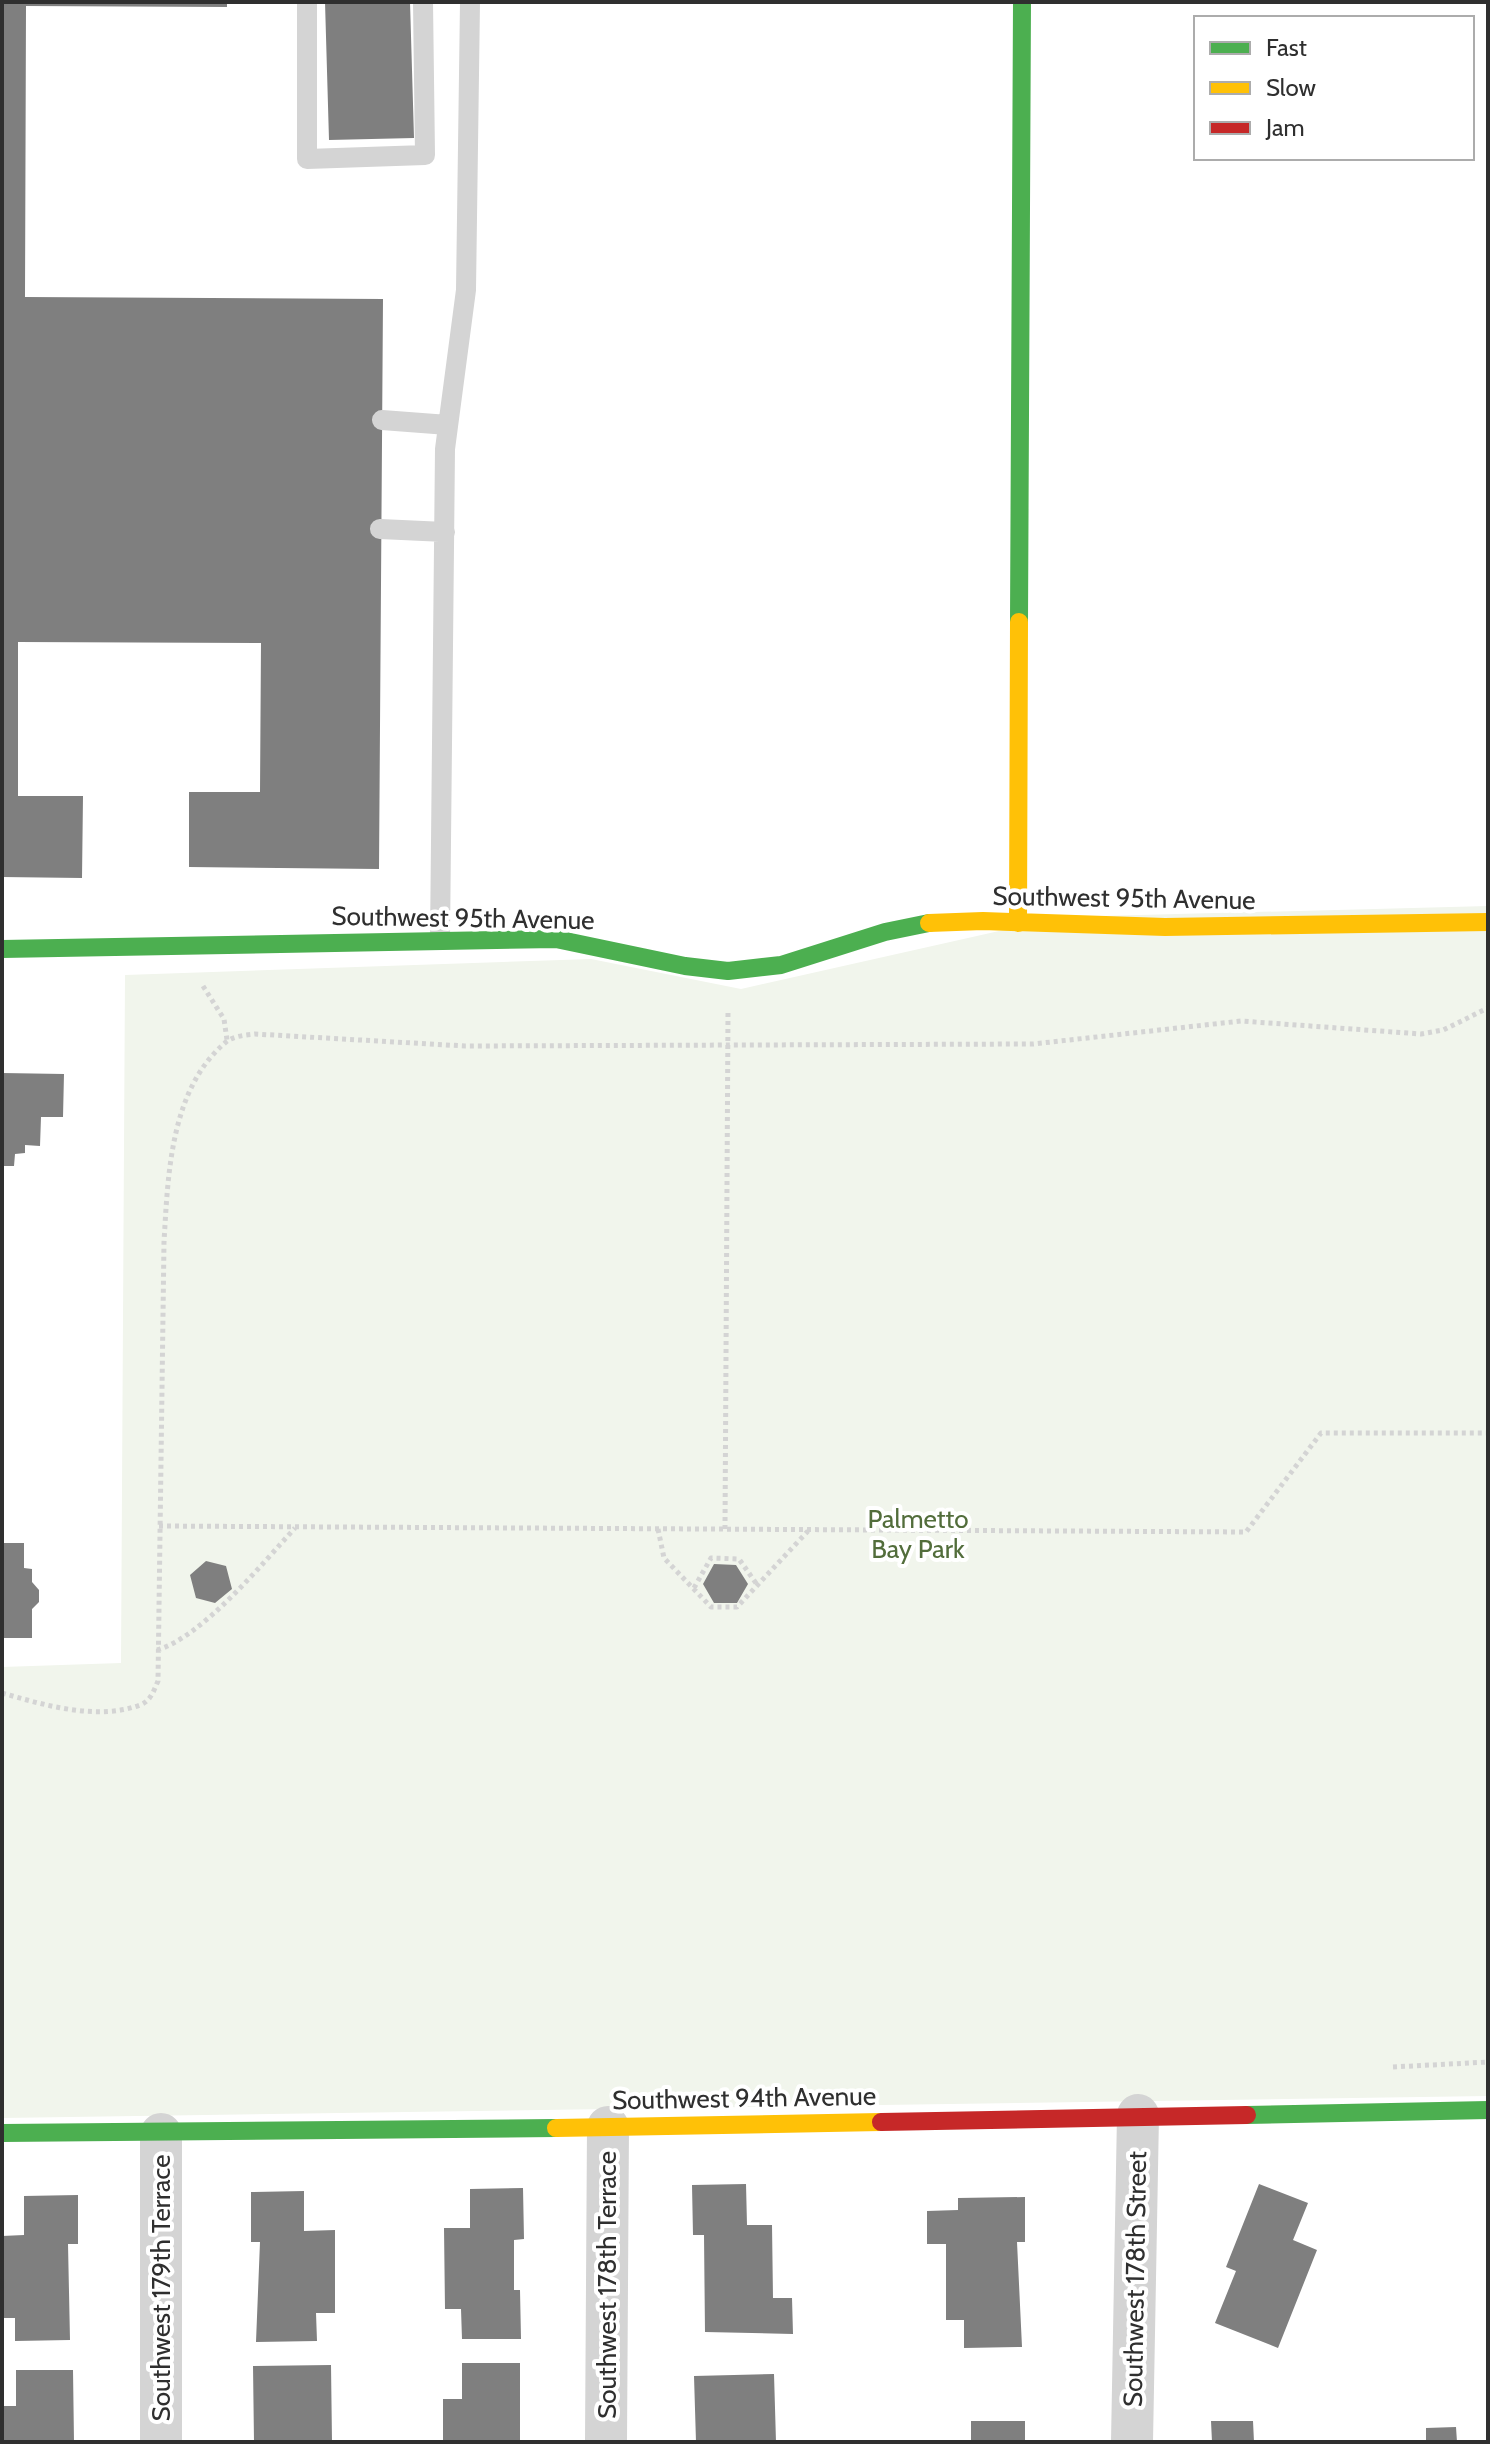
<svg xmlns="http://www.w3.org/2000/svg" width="1490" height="2444" font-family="Cabin,sans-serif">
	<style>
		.green { fill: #f1f5ec }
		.building { fill: #7f7f7f }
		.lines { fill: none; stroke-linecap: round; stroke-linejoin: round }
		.path { stroke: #d4d4d4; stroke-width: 5; stroke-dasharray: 4 4; stroke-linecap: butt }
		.lane { stroke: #d4d4d4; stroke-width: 20 }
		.street { stroke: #d4d4d4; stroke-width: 42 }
		.fast { stroke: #4caf50; stroke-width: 18 }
		.slow { stroke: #ffc107; stroke-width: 18 }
		.jam { stroke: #c62828; stroke-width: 18 }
		.labels { text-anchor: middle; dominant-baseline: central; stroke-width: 8; stroke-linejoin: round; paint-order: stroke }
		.street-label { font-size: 26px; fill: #2f2f2f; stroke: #fff }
		.park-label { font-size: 26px; fill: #526d3b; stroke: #fff }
	</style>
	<rect width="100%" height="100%" fill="#fff"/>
	<path class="green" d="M1488,906V2096L2,2118V1667L121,1663L125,975L591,959L741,989L1062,917Z"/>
	<path class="building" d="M2,2H227V7L26,6L25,297L383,299L379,869L189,867V792H260L261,643L18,642V796H83L82,878L2,877Z
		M325,2H410L414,138L329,140Z
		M2,1073L64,1074L63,1117H41L40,1146L25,1145V1153L15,1154L14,1166H2Z
		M2,1543H24V1568L32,1569V1582L39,1590V1602L32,1609V1638H2Z
		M206,1561L226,1566L232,1589L215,1603L196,1598L190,1575Z
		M714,1564L736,1565L748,1584L737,1603H714L703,1584Z
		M746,2184L747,2225H772L773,2298H792L793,2334L705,2332L704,2235H693L692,2185Z
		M1259,2184L1308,2203L1293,2240L1317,2250L1278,2348L1215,2323L1236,2271L1226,2267Z
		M523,2188L524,2239L514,2240V2290H520L521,2339H462L461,2309H445L444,2228H470V2189Z
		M304,2191V2231L335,2230V2313H316L317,2341L256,2342L260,2242H251V2192Z
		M78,2195V2244H68L70,2340L15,2341V2318H2V2236L24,2235V2196Z
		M1025,2197V2242H1017L1022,2347L964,2348V2320H946V2244H927V2211L958,2210V2198Z
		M462,2363H520V2442H443V2399H462Z
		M331,2365L332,2442H254L253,2366Z
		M16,2370H73L74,2442H2V2406H16Z
		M774,2374L776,2442H696L694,2376Z
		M971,2421H1025V2442H971Z
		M1211,2421H1253L1254,2442H1212Z
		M1456,2427L1457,2442H1426V2428Z"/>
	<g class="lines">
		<path class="path" d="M203,986L224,1019L227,1040
			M159,1526L1246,1532L1321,1433H1488
			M658,1529L664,1558L711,1607H737L808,1531
			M725,1529L728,1013
			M694,1588L711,1558L739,1559L758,1586
			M157,1650C202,1637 262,1564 295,1528
			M2,1693C44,1705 97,1721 140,1705C151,1701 154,1690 158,1681L164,1242C168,1175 170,1089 226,1042C233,1036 246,1035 255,1034L465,1046L1033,1044L1241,1021L1421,1034L1443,1030L1488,1008
			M1393,2067L1488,2062"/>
		<path class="lane" d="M307,2V159L425,155L423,2
			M382,420L448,425
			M380,529L445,532
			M440,940L445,449L466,290L470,2"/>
		<path class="street" d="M161,2134V2442
			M606,2442L608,2127
			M1132,2442L1138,2115"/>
		<path class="fast" d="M1019,622L1022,2
			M2,949L556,939L685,966L728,971L781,965L885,932L929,923
			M1247,2115L1488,2110
			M2,2133L556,2128"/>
		<path class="slow" d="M929,923L983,921L1165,927L1488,922
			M1018,923L1019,622
			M556,2128L881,2122"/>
		<path class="jam" d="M881,2122L1247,2115"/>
	</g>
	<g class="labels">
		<g class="street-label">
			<text transform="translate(1124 898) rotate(1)">Southwest 95th Avenue</text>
			<text transform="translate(463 918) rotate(1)">Southwest 95th Avenue</text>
			<text transform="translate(744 2098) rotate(-1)">Southwest 94th Avenue</text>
			<text transform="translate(1135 2279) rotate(-89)">Southwest 178th Street</text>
			<text transform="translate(607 2285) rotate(-90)">Southwest 178th Terrace</text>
			<text transform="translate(161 2288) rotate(-90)">Southwest 179th Terrace</text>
		</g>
		<g class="park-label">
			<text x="918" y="1519">Palmetto<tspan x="918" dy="30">Bay Park</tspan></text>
		</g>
	</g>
	<rect width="1490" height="2444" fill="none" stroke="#2f2f2f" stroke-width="8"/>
	<rect x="1194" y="16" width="280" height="144" fill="#ffffff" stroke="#acacac" stroke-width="2"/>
	<rect x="1210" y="42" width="40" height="12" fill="#4caf50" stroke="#acacac" stroke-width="2"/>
	<text x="1266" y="56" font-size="24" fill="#2f2f2f">Fast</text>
	<rect x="1210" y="82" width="40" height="12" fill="#ffc107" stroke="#acacac" stroke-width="2"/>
	<text x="1266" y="96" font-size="24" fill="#2f2f2f">Slow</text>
	<rect x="1210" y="122" width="40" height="12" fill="#c62828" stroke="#acacac" stroke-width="2"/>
	<text x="1266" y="136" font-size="24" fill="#2f2f2f">Jam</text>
</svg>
